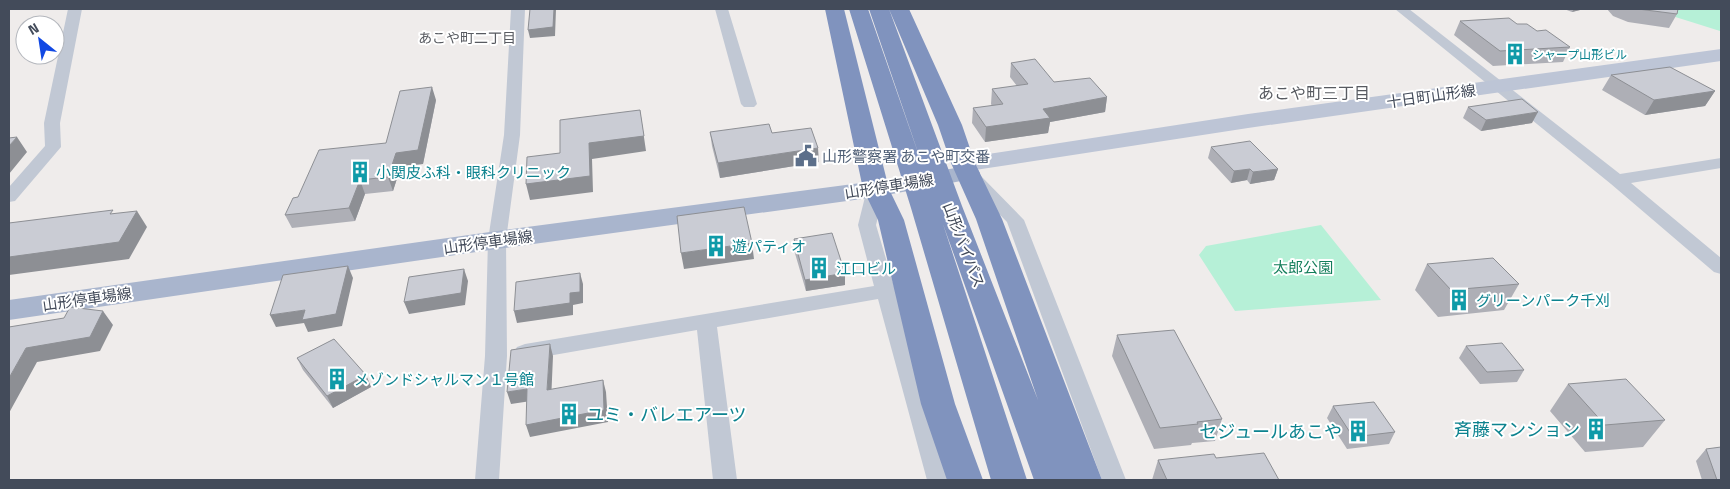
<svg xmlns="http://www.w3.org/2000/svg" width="1730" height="489" font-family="'Titillium Web','Noto Sans JP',sans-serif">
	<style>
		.green { fill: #b6f0d7 }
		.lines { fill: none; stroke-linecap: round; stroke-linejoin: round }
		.street { fill: #c1c8d4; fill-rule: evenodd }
		.secondary { fill: #bdc5d6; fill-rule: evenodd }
		.primary { fill: #a9b5cd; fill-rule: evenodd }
		.highway { fill: #8093be; fill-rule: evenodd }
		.wall { fill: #aeafb6 }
		.shaded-wall { fill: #8d8f94 }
		.building { fill: #caccd4; stroke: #8d8f94 }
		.labels { text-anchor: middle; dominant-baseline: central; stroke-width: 4; stroke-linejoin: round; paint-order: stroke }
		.far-culture-label { font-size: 12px; fill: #0d838f; stroke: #fff; text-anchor: start }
		.far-neighbourhood-label { font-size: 14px; fill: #585b61; stroke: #fff }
		.street-label { font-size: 15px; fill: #434b5a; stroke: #fff }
		.service-label { font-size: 15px; fill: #4e5e75; stroke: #fff; text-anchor: start }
		.culture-label { font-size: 15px; fill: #0d838f; stroke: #fff; text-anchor: start }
		.park-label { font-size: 15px; fill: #127d5a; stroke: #fff }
		.neighbourhood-label { font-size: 16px; fill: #585b61; stroke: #fff }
		.near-culture-label { font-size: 18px; fill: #0d838f; stroke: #fff; text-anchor: end }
	</style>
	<rect width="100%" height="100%" fill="#efeceb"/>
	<path class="green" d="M1650,9H1721V31H1720Z
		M1321,225L1381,300L1235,311L1199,255L1206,246Z"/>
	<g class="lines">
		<path class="street" d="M68,9H82L60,123L61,147L15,201L9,202V187L45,146L44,123Z
			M511,9H525L520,135L506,240L507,356L499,480H475L485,356L488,240L504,135Z
			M715,9H728L757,104L754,107H744L741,104Z
			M1395,9H1409L1620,174L1721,158V168L1631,183L1721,258V274L1714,272L1611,184Z
			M974,174L980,175L1024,220L1126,480H1102L1007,222L965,179L968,175Z
			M876,184L882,185L885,189L876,225L951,480H927L878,299L717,327L737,480H713L697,330L525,360L517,357L514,352L517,347L525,344L874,286L858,225L867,189L870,185Z"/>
		<path class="secondary" d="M1721,49V61L1248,128L975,170L954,168L951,163L954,158L975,156L1248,114Z"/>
		<path class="primary" d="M968,166L977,168L980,173L977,178L876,197L497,249L9,320V300L497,231L876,181Z"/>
		<path class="highway" d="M825,9H844L889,189L904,220L955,404L983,480H947L921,404L878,220L863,189Z
			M849,9H868L922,164L869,9H889L962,206L1038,400L976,219L951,163L938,125L889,9H909L962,125L975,163L1002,219L1102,480H1034L943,224L1027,480H991L911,208Z"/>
	</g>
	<path class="wall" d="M1564,9H1584L1572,12Z
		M1607,9H1678L1677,14L1669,28L1628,22L1613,16Z
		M1460,21L1517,24L1537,31L1570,47L1563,62L1493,66L1454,35Z
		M1011,63L1054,82L1107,97L1105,112L1050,122L1048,133L985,142L972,123L973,108L992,106L991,104L992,89L1017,86L1010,77Z
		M1611,75L1715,91L1705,106L1645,115L1602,90Z
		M436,100L423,164L401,166L393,191L365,194L355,221L292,228L285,215L298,197L386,143Z
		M1468,107L1532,123L1481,131L1463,118Z
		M710,132L772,133L819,162L720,178L712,146Z
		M1211,147L1278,169L1274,180L1250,184L1247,180L1231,183L1208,158Z
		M794,239L845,285L806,291L794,250Z
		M1427,264L1519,284L1504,310L1438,317L1415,290Z
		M1117,335L1222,419L1215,441L1192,443L1191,445L1154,449L1112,356Z
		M1466,346L1524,370L1517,382L1480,384L1459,358Z
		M297,358L366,375L371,387L333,408L303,370Z
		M1568,384L1665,420L1643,447L1585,452L1550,411Z
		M1333,406L1395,432L1389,444L1347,449L1327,418Z
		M1706,449L1721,480H1702L1696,461Z
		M1216,458L1279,480H1152L1158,460Z"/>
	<path class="shaded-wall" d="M554,9H556L555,36L530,38L528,30Z
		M1574,9H1584L1572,12Z
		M432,87L436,100L423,164L401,166L393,191L388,177L396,153Z
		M1715,91L1705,106L1645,115L1654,100Z
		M1107,97L1105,112L1050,122L1048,133L985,142L986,127L1043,109Z
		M640,110L646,151L592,159L593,192L530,200L526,184L589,143Z
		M1538,112L1532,123L1481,131L1486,120Z
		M17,137L27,152L9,174V146Z
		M818,148L819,162L720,178L718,163Z
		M1250,169L1247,180L1231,183L1234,171Z
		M1278,169L1274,180L1250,184L1253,172Z
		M360,180L365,194L355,221L349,208Z
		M137,211L147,227L129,259L9,275V257Z
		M752,243L754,259L684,269L681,253Z
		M348,266L353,278L342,326L308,332L304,323L276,327L270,315L305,310Z
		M464,269L468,281L465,305L409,314L404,302Z
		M580,273L583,284V303L573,305V315L517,323L514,311Z
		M845,273V285L806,291L805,280Z
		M103,311L113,325L100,351L37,362L9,413V378L26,348Z
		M550,344L553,356L551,402L547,390Z
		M366,375L371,387L333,408L327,396Z
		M603,380L606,392L608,422L530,437L526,425Z
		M527,389L531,401L511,404L507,392Z"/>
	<path class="building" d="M530,9H554L553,27L528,30Z
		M1638,9H1678L1677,14Z
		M1509,18L1517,24H1527L1537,31L1546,30L1570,47L1500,51L1460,21Z
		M1035,59L1054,82L1090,78L1107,97L1043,109L1050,118L986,127L973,108L1003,104L992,89L1028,84L1011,63Z
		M1670,67L1715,91L1654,100L1611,75Z
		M432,87L418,150L396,153L388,177L360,180L349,208L285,215L293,198L298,197L319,150L386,143L400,91Z
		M1522,99L1538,112L1486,120L1468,107Z
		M640,110L644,136L589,143L590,176L526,184L527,157L560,153V120Z
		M769,124L772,133L811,128L818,148L718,163L710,132Z
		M17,137L9,146V138Z
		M1250,141L1278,169L1253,172L1250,169L1234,171L1211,147Z
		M744,207L752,243L681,253L677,216Z
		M113,210L110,214L137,211L119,242L9,257V223Z
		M832,233L845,273L805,280L794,239Z
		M1493,258L1519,284L1451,290L1427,264Z
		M348,266L336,314L302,320L305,310L270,315L283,275Z
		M464,269L461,293L404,302L409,277Z
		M580,273V292L570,293V303L514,311L516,282Z
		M70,307L103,311L90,337L26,348L9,378V327L64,318Z
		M1174,330L1222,419L1197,422L1198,424L1160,428L1117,335Z
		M334,339L366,375L327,396L297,358Z
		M1502,343L1524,370L1487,372L1466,346Z
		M550,344L547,390L603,380L604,410L526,425L527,389L507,392L511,350Z
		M1626,379L1665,420L1605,425L1568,384Z
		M1374,402L1395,432L1353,437L1333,406Z
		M1721,447V480H1717L1706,449Z
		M1264,453L1279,480H1167L1158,460L1214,454L1216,458Z"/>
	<defs>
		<g id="building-bare" transform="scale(1.725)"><path d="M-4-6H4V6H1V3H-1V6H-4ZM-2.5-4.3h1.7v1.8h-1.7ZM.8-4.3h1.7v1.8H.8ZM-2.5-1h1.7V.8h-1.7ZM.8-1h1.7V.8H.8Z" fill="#0f9aa8" stroke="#fff" stroke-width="2.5" paint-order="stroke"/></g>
		<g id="civic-bare" transform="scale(1.725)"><path d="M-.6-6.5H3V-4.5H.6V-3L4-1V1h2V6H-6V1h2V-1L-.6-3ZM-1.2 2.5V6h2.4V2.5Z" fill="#5c6f8a" stroke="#fff" stroke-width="2.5" paint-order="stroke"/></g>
	</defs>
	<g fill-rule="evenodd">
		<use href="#building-bare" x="1515" y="54"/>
		<use href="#civic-bare" x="806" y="156"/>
		<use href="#building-bare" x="360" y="172"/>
		<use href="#building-bare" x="716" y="246"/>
		<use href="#building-bare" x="819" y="268"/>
		<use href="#building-bare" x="1459" y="300"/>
		<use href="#building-bare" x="337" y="379"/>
		<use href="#building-bare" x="569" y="414"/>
		<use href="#building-bare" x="1596" y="429"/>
		<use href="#building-bare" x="1358" y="431"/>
	</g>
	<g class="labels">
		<g class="far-culture-label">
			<text x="1532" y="54">シャープ山形ビル</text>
		</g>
		<g class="far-neighbourhood-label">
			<text x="467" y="37">あこや町二丁目</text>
		</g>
		<g class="street-label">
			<text transform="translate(1431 96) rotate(-8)">十日町山形線</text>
			<text transform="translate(889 186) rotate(-9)">山形停車場線</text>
			<text transform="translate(488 242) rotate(-8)">山形停車場線</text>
			<text transform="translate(964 245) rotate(69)">山形バイパス</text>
			<text transform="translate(87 299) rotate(-8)">山形停車場線</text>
		</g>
		<g class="service-label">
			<text x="822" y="156">山形警察署 あこや町交番</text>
		</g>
		<g class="culture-label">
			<text x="376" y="172">小関皮ふ科・眼科クリニック</text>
			<text x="732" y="246">遊パティオ</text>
			<text x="836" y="268">江口ビル</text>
			<text x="1476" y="300">グリーンパーク千刈</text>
			<text x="354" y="379">メゾンドシャルマン１号館</text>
		</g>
		<g class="park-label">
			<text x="1303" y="267">太郎公園</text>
		</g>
		<g class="neighbourhood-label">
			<text x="1314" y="93">あこや町三丁目</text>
		</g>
		<g class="near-culture-label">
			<text x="586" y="414" text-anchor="start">ユミ・バレエアーツ</text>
			<text x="1580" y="429">斉藤マンション</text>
			<text x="1342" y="431">セジュールあこや</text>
		</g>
	</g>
	<rect width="1730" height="489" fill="none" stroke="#434b5a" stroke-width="20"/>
	<g transform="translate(40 40) rotate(330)"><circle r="24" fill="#ffffff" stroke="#b4b7bd"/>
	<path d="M0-4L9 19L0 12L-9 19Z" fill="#1148e3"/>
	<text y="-8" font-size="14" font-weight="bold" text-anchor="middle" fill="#434b5a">N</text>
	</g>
</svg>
